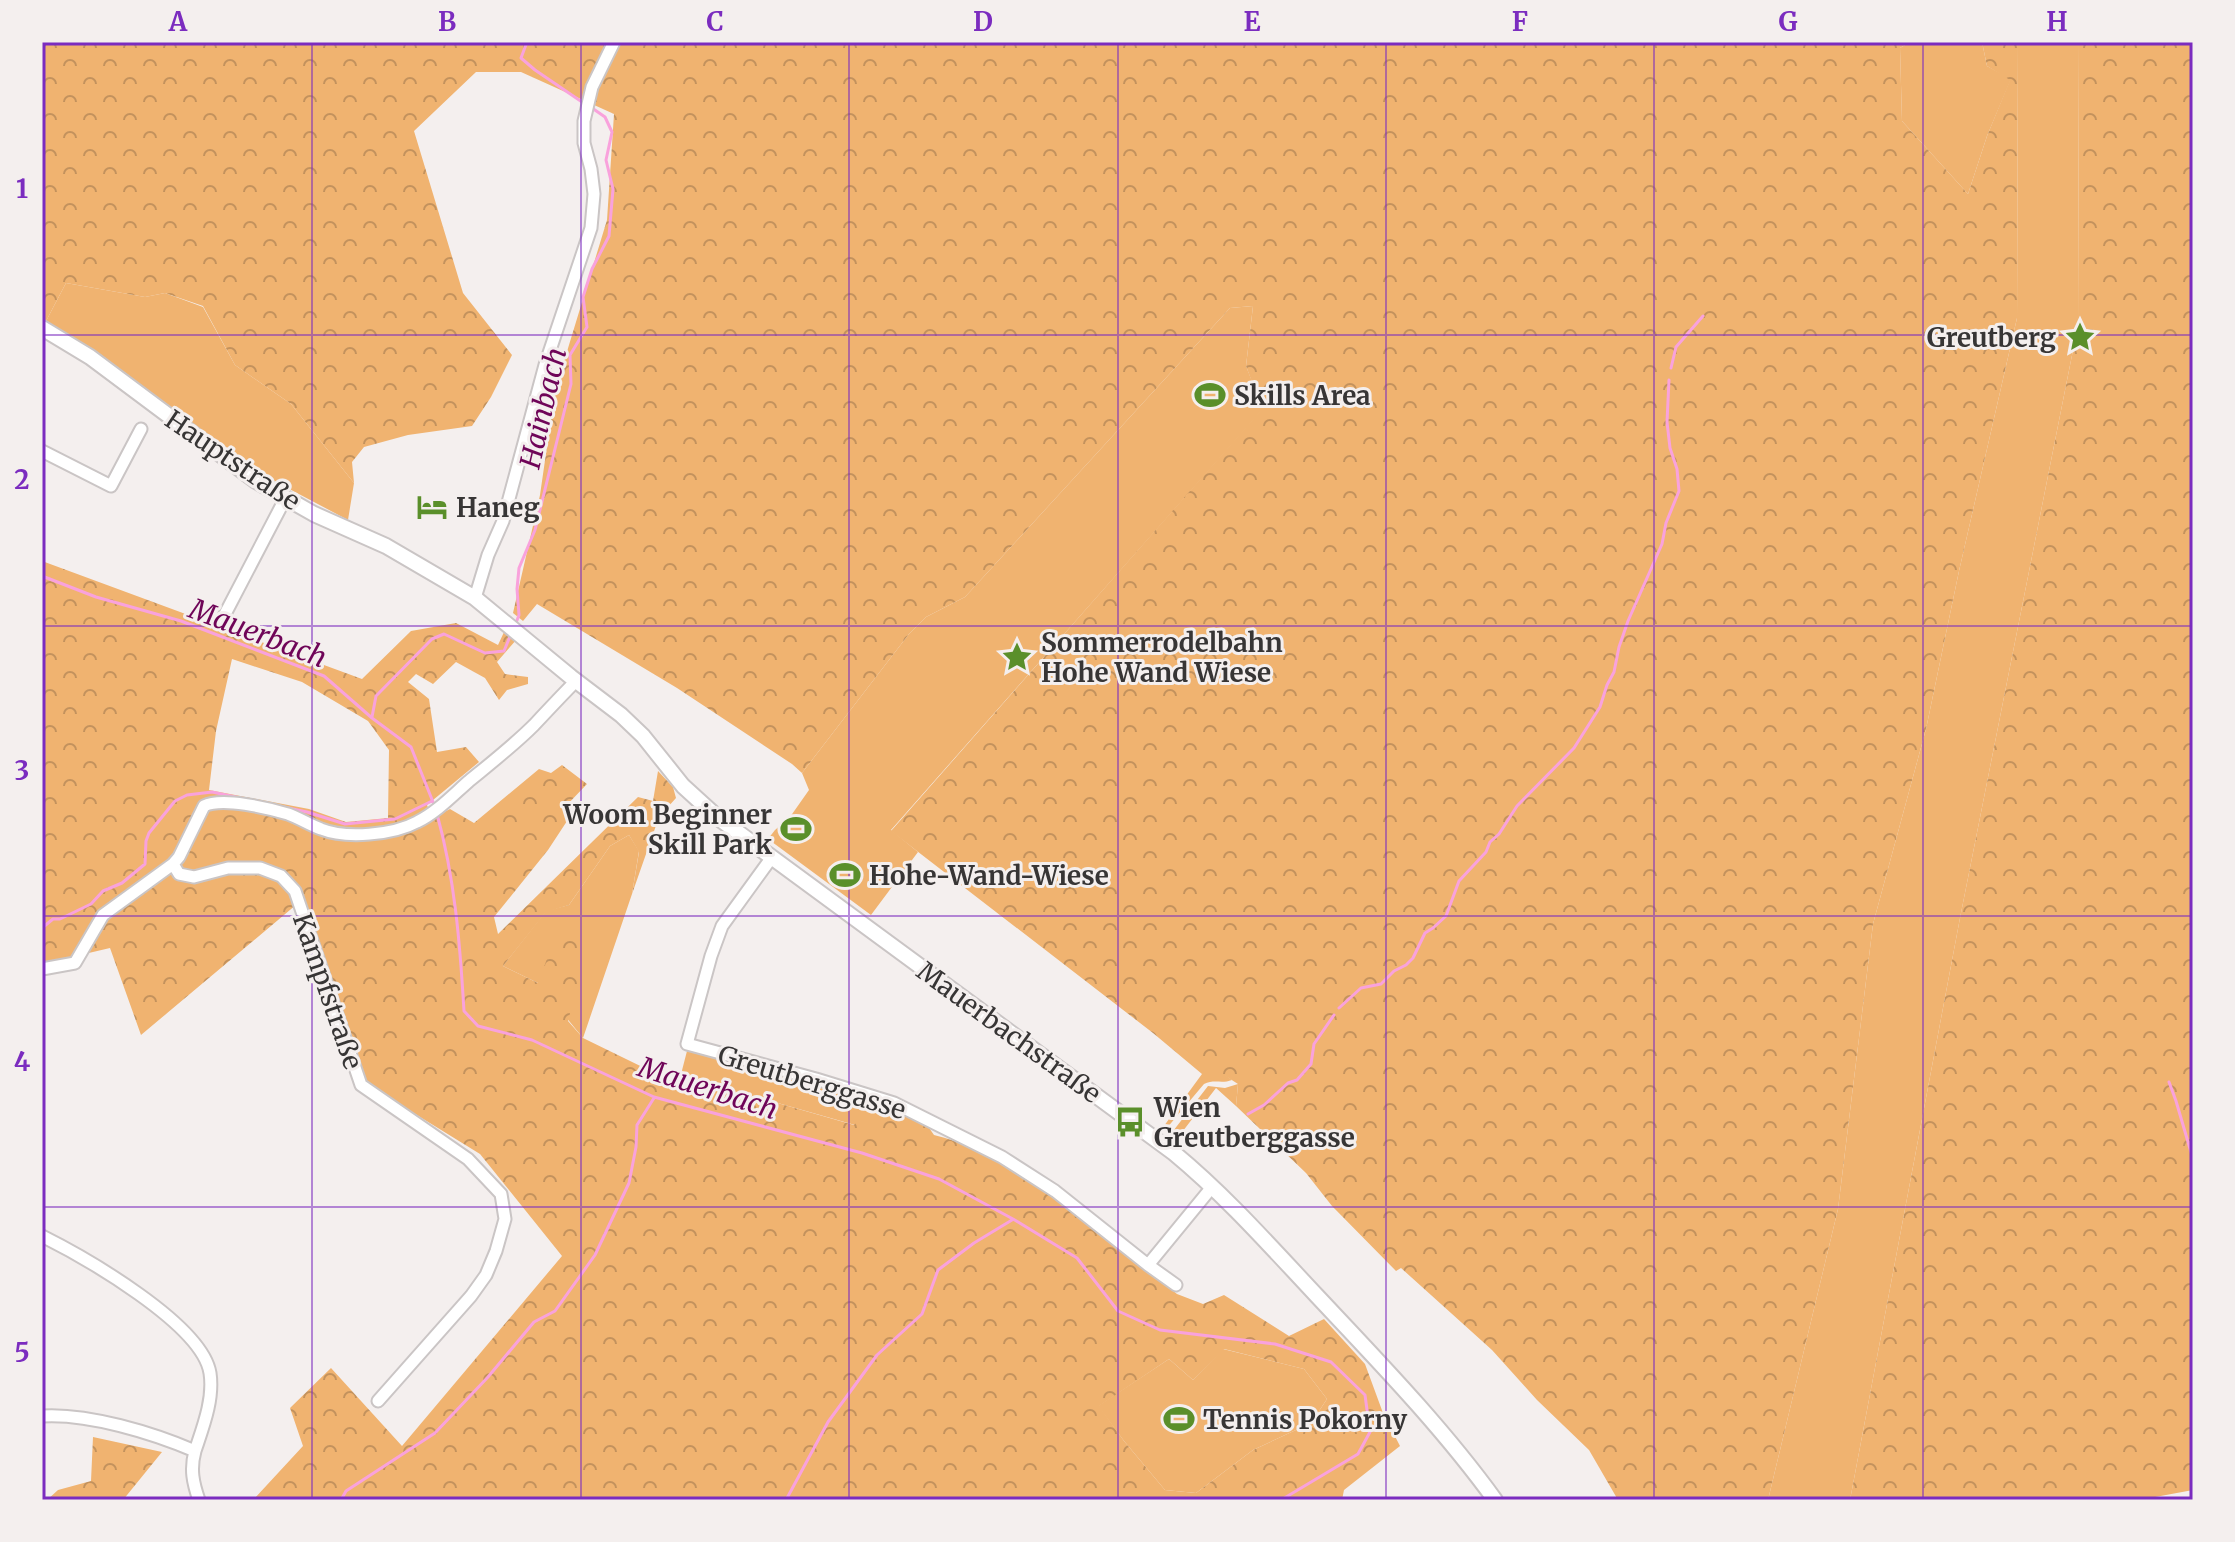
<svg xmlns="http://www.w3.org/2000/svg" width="2235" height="1542" font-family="Merriweather,serif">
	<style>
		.grass { fill: #f0b370 }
		.forest { fill: url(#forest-crowns); fill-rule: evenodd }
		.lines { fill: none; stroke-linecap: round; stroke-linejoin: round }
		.stream { stroke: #f9a2dc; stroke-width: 3 }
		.minor-casing { stroke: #cac5c5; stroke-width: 15 }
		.major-casing { stroke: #cac5c5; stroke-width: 18 }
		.minor { stroke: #fff; stroke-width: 11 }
		.major { stroke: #fff; stroke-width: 14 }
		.grid { fill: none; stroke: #7b2cbf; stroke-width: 2; stroke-opacity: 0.55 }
		.labels { text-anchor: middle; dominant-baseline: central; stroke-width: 6; stroke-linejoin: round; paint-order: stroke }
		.poi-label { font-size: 26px; font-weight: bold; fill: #373535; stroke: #f4efee; text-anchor: start }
		.street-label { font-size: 26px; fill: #373535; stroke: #f4efee }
		.water-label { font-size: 28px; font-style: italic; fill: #6f0558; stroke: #f4efee }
		.neatline { fill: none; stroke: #7b2cbf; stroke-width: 3 }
		.grid-label { font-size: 26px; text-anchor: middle; font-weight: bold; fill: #7b2cbf }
	</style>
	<defs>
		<pattern id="forest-crowns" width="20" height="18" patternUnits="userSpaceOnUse" patternTransform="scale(2)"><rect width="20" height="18" fill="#f0b370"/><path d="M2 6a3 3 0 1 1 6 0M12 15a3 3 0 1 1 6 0" fill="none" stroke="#c3925d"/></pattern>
	</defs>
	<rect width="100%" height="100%" fill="#f4efee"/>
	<path class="grass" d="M1910,42H1982L1987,66L2011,79L1987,136L1968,194L1902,121L1900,48Z
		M2018,42H2078L2079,320L1960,918L1850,1500H1768L1838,1209L1873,924L1926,729L1959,571L2017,318Z
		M66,283L145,297L165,293L203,307L235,365L291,404L354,483L348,520L244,465L122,374L112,363L45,323Z
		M1253,306L1246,366L1263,409L891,830L918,852L871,915L768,839L775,830L790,817L809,790L802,773L909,634L926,617L965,597L1230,308Z
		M629,835L639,851L632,894L583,1038L538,983L503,966L546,911L569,905L610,846Z
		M687,1051L698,1052L891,1105L855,1125L760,1098L692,1095L679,1082Z
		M1202,1074H1224L1232,1080C1222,1084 1214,1079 1204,1084L1166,1129L1161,1130Z
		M1238,1084L1236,1106L1216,1088L1176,1140L1170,1135L1208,1086L1225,1088Z
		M1223,1349L1304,1369L1327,1399L1311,1423L1253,1450L1196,1493L1165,1490L1124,1441L1098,1406L1169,1359L1193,1380Z"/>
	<path class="forest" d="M42,42H1910L1900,48L1902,121L1968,194L1987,136L2010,80L1987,66L1982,42H2018L2017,318L1959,571L1926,729L1873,924L1838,1209L1768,1500H1618L1589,1450L1537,1400L1492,1350L1401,1268L1396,1271L1332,1206L1306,1173L1236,1106L1238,1084L1224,1075L1202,1074L1153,1033L891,831L1262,409L1246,366L1253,306L1230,308L965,597L926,617L909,634L802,773L792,764L677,688L537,604L523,621L513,613L540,495L555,391L607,220L614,114L521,72H476L414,131L463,293L512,355L491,397L472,426L408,435L364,447L352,462L354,483L291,404L235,365L203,306L165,293L145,297L66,283L45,323L42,321Z
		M2078,42H2193V1490L2139,1500H1850L1960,918L2079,320Z
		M42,561L362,679L411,631L456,623L498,645L505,630L517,639L497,662L505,674L528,677V684L507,690L499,700L485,678L456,662L433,684L416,674L408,682L429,699L437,752L466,747L479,762L427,805L432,818L450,809L474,823L539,769L551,773L562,765L587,784L565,807L571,815L548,850L494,917L498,934L638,797L653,801L658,771L673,787L676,798L659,817L632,894L639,852L629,835L610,846L569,905L546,912L503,966L538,983L560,924L589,937L568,1021L583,1038L669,1080L679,1082L692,1095L760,1098L854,1125L871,1106L891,1105L925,1122L934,1135C1017,1154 1111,1242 1177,1294L1203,1304L1224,1295L1289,1336L1324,1319L1365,1364L1383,1413L1400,1446L1344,1490L1342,1500H253L303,1446L290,1408L331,1368L402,1446L562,1256L480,1154L365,1083L303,899L141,1035L110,948L42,964ZM232,659L302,682L368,721L389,750L388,818L346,822L309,809L209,790L216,731ZM1224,1349L1304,1369L1327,1399L1311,1423L1253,1450L1196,1493L1165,1490L1124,1441L1099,1406L1169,1359L1193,1380Z
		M93,1437L162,1452L123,1500H47L58,1490L91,1481Z"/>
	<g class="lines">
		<path class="stream" d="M527,42L521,58L535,70L585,104
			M1671,368L1676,347L1703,316
			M42,576L96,597L181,621L324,676L372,718L411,747L435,807
			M516,623L519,615L517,589L519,568L535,530L571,384L570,355L587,327L583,297L592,269L609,236L613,189L606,160L612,132L605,117L592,108
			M372,717L376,696L432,639L444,634L485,653L504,651L511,634
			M437,814C455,879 460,944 464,1011L478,1026L532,1040L654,1097L862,1153L939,1179L1013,1219L1077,1258L1118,1311L1160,1330L1275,1344L1331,1362L1365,1395L1370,1432L1358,1454L1281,1500
			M42,928L53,919H60L91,904L103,891L122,883L145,864L146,841L149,833L175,801L187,795L212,792L307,812L345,824L395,819L432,801
			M1339,1008L1361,988L1381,984L1394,971L1406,965L1413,958L1425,933L1433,928L1446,916L1459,881L1486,852L1490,842L1499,834L1517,806L1574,748L1600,707L1607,685L1614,672L1619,647L1628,621L1662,544L1666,523L1679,491L1677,469L1670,448L1667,422L1669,380
			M2169,1082L2176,1101L2193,1159
			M1248,1114L1264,1105L1288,1083L1297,1080L1311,1064L1314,1044L1334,1015
			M341,1500L346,1491L435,1433L488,1377L534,1322L555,1311L595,1255L629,1183L636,1147L637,1125L654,1098
			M786,1500L828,1422L877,1355L922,1314L938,1270L974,1243L1012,1220"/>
		<g class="minor-casing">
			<path id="minor" d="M42,451L111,486L141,429
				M475,598L488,555L503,521L545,365L591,228L594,194L591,169L584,143V121L592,87L614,42
				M224,626V616L285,499
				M772,857L722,926L711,956L687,1044L816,1079L894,1103L1002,1157L1055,1191L1148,1265L1212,1187
				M173,864L179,874L194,877L228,868H260L281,876L295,891L361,1085L468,1159L501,1194L505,1219L496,1251L486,1275L471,1296L378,1401
				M42,969L75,963L103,915L173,864L179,857L204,806C222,797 268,808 288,814C299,818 310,825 321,829C346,839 393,835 417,822C436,813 453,795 469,781C491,763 514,745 534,725C548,710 562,695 576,681
				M42,1236C84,1257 202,1324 210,1373C214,1399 203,1427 195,1451C153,1433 88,1413 42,1416
				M1148,1265L1176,1285
				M195,1451C190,1469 193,1483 199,1500"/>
		</g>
		<g class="major-casing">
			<path id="major" d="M42,328L90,357L256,481L314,514L386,546L475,598L571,677L621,715L643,736L683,786L717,817L1174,1153C1226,1196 1271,1247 1317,1296C1379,1362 1442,1427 1495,1500"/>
		</g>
		<use href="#minor" class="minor"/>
		<use href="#major" class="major"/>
	</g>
	<path class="grid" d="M312,42V1500M581,42V1500M849,42V1500M1118,42V1500M1386,42V1500M1654,42V1500M1923,42V1500M42,335H2193M42,626H2193M42,916H2193M42,1207H2193"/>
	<defs>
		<g id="sight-bare" transform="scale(2.4)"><path d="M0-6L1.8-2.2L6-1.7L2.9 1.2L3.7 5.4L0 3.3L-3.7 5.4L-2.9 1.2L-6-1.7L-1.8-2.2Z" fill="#5a8f2a" stroke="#f4efee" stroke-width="2.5" paint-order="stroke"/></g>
		<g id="stadium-bare" transform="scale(2.4)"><path d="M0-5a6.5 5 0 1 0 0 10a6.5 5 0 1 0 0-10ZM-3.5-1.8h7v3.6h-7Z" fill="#5a8f2a" stroke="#f4efee" stroke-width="2.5" paint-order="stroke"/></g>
		<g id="hotel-bare" transform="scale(2.4)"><path d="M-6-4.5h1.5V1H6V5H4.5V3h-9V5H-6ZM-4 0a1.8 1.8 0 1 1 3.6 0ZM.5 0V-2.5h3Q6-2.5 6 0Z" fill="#5a8f2a" stroke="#f4efee" stroke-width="2.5" paint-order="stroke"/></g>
		<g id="bus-bare" transform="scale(2.4)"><path d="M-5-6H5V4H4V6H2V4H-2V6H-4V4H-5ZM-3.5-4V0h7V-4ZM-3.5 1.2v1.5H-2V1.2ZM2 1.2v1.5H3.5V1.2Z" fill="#5a8f2a" stroke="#f4efee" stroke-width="2.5" paint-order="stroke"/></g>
	</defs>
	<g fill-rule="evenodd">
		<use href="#sight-bare" x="2080" y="337"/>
		<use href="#stadium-bare" x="1210" y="395"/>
		<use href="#hotel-bare" x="432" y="507"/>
		<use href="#sight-bare" x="1017" y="657"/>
		<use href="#stadium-bare" x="796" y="829"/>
		<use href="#stadium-bare" x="845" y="875"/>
		<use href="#bus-bare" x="1130" y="1122"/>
		<use href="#stadium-bare" x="1179" y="1419"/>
	</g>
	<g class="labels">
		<g class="poi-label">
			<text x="2056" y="337" text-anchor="end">Greutberg</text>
			<text x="1234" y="395">Skills Area</text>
			<text x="456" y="507">Haneg</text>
			<text x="1041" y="642">Sommerrodelbahn<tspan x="1041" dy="30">Hohe Wand Wiese</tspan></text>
			<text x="772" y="814" text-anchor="end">Woom Beginner<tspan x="772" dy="30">Skill Park</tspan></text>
			<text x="869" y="875">Hohe-Wand-Wiese</text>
			<text x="1154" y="1107">Wien<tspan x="1154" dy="30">Greutberggasse</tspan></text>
			<text x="1203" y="1419">Tennis Pokorny</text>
		</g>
		<g class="street-label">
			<text transform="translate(233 460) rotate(34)">Hauptstraße</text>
			<text transform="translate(328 991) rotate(71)">Kampfstraße</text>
			<text transform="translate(1009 1032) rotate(36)">Mauerbachstraße</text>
			<text transform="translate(812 1082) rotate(17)">Greutberggasse</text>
		</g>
		<g class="water-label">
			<text transform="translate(543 408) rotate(-77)">Hainbach</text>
			<text transform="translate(258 633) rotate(21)">Mauerbach</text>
			<text transform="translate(708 1088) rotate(18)">Mauerbach</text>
		</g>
	</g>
	<rect width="2235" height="1542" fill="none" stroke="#f4efee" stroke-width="88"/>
	<rect x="44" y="44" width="2147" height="1454" class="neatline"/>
	<g class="grid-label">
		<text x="178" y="31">A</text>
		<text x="447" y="31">B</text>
		<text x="715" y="31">C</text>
		<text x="983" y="31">D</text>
		<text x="1252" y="31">E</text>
		<text x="1520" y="31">F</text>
		<text x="1788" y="31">G</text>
		<text x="2057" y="31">H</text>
		<text x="22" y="198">1</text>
		<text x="22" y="489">2</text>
		<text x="22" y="780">3</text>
		<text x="22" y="1071">4</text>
		<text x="22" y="1362">5</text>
	</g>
</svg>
